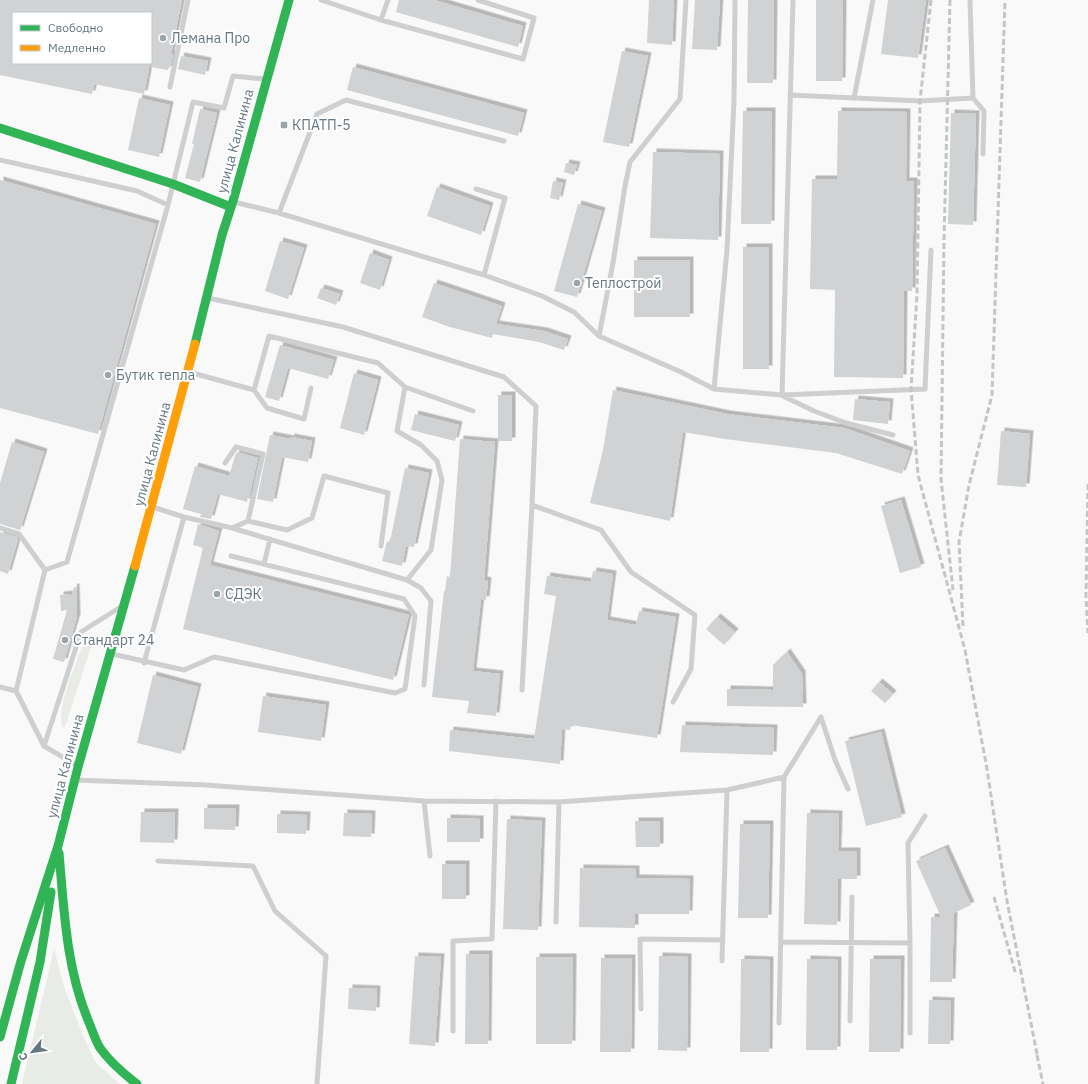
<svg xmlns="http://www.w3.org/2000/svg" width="1088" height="1084" font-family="'IBM Plex Sans',sans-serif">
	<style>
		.green { fill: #e8ebe6 }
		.building { fill: #d0d2d3; filter: url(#shadow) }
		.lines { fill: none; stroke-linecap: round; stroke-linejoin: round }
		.lane { stroke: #cecfd0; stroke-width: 5 }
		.fast { stroke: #30b455; stroke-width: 9 }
		.slow { stroke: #ff9f0a; stroke-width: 9 }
		.rail { stroke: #c3c5c6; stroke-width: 3; stroke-dasharray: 6 3; stroke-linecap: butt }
		.poi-dot { fill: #99a4ac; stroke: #fff; stroke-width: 1.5 }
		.labels { text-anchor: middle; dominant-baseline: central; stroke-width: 4; stroke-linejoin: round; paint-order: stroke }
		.poi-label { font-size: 14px; fill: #657683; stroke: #fff; text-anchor: start }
		.street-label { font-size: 14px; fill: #657683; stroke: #fff }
	</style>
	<defs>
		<filter id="shadow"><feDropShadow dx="3.5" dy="-3.5" stdDeviation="0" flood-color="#0004"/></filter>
	</defs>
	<rect width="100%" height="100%" fill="#f9f9f9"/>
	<path class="green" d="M87,641L92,644L65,727H63C54,714 76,664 81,649Z
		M54,949L65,990L86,1043L96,1063L120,1084H22Z"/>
	<path class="building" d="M0,0H182L171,54H173L170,68L169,67L168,70L151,67V13H13V63H150L144,94L94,84L92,94L0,75Z
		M399,0H434L523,26L518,47L396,12Z
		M649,0H674L672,45L647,43Z
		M695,0H720L717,50L692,49Z
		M748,0H774L773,83H747Z
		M816,0H843L842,81H816Z
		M888,0H926L918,58L881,54Z
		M622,51L648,56L629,147L603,142Z
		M181,56L208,61L205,75L178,69Z
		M353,67L524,113L518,136L347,90Z
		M139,98L170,105L159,157L128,150Z
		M200,109L217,113L200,182L185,178L194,144H192Z
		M743,111H772L771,224H741Z
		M838,111L907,112L906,181H914L912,291H904L903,378L834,377L835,290L810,289L812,179H837Z
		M951,113L976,114L973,225L948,224Z
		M653,152L720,154L718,240L650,238Z
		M566,163L577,165L574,175L564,172Z
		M0,180L156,224L98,434L0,408Z
		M553,181L563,183L559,200L550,198Z
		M437,187L490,206L481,235L427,216Z
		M578,204L602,211L577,297L554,291Z
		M280,241L304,248L288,299L265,291Z
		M743,247H769V369H743Z
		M370,253L389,260L380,290L360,283Z
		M634,260H690V317H634Z
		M434,283L502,306L496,324L544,331L568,339L564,350L539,342L493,334L492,338L450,327L422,317Z
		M321,288L340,294L336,305L317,298Z
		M280,345L334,360L328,379L288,368L279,401L265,397Z
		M354,373L378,380L364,435L340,428Z
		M613,390L727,414L844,428L910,451L902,474L836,453L725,439L683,432L670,521L590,503L603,450Z
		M498,395H512V441H498Z
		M855,399L890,402L888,424L853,420Z
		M415,414L459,425L455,441L411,430Z
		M1001,431L1030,434L1026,487L997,485Z
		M270,435L291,439V437L312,441L308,462L282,457L273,502L257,499Z
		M460,439L495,442L484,580L488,581L486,600L481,599L473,671L500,674L496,716L467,713L469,701L432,697L444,591H445L447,576L450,577Z
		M12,442L44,452L20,530L0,524V483Z
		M237,452L258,458L249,497H248L247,502L218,494L211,519L200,517L201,514L183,509L195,466L229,476L235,456Z
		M405,468L429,473L414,547L406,546L402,566L382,561L387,541L390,542Z
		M901,500L921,567L900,573L881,506Z
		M198,524L219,531L210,565L409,615L393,680L183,629L203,548L193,545Z
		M0,532L17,537L18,539L8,574L0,571Z
		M593,571L613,574L607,620L636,625L639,611L676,617L657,738L571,725L570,730L562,729L560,764L449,751L450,730L534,739L556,596L544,594L547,576L591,582Z
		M74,587H76L77,617L64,662L53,659L67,610L61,611L60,595L70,594L71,599Z
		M717,617L735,632L724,645L706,629Z
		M787,652L802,674L803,707L727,706V689L773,690V665Z
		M153,675L198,687L181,754L137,743Z
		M879,682L893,694L885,703L871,691Z
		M263,696L326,705L321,741L258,732Z
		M682,725L774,728L773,755L680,752Z
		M881,732L902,817L866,826L845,741Z
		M204,808H236L235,830L204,829Z
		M141,812H175L174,843L140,842Z
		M344,813L372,814L371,837L343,836Z
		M807,813L839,814L838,851H857V879H838L837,925L804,924Z
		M277,814L307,815L306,834L277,833Z
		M447,818L480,819V842H447Z
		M507,819L542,821L538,930L503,929Z
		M635,821H660V847H636Z
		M740,824H770L768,918H738Z
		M945,848L971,905L954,913L952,982H930L931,917H941L916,861Z
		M442,864H466V899H442Z
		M580,868L636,869V878L690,879L689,914H635V928L579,927Z
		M466,954H489L488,1044H465Z
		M415,956L441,957L435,1046L409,1044Z
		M659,956L688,957L687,1051L658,1050Z
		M536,957H573L572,1044H536Z
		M601,958H632L631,1052H600Z
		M741,959L770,960L769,1052H740Z
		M807,959L838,960L837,1050H806Z
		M870,959H901L900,1052H869Z
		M349,988L377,989L376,1011L348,1009Z
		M929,1000L951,1001L950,1044H928Z"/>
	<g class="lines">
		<path class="lane" d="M321,0L381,20L523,59L534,18L478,0
			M970,0L973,98L984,111L983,154
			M381,20L388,0
			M170,87L188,0
			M790,95L920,101L973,98
			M854,98L873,0
			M0,160L137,191L168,205
			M476,189L505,198L484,275
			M234,202L279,213L484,275L542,296L574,312L599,336L681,372L714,389L782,395L793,0
			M279,213L317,114L346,100L504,141
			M208,298L343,327L504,377L536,406L532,505L601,530L631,572L695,615L691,669L673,702
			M599,336L613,263L625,186L630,162L680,99L686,0
			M189,372L254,390L269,336L378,363L405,387L473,411
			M405,387L397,431L421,445L437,461L442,480L431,550L407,580
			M714,389L727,250L734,100L735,0
			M254,390L267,408L304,419L311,388
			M782,395L925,389L931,250
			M783,396L814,411L846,423L893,435
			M225,463L236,447L263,454L248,521L232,528
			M153,507L184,517L232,528L407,580L421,588L431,601L424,685
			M248,521L287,530L312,518L324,476L388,493L381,546
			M0,528L19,534L45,570
			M264,564L270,539
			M112,654L184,670L214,657L395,693L405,689L415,616L404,599L231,556
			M144,663L184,517
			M0,687L16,691L44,746L76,765
			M522,690L532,505
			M16,691L45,570L67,562L168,205L193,102L224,108L233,76L265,79
			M44,746L81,632L119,608
			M76,780L206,785L424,801L559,802L727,790L784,777L821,717L835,760L848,789
			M424,801L430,856
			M158,861L253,866L275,911L326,956L317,1084
			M556,922L559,802
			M781,942L910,943L908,843L925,816
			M722,961L727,790
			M641,1009L640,939L723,940
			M850,1021L852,897
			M779,1023L784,777
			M453,1031V941L492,939L496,801
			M910,1033V943"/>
		<path class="fast" d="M0,128L173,184L231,207
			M195,344L222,235L233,201L289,0
			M59,853C64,909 66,967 88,1020C92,1029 95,1040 100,1048C110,1062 124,1074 137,1084
			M0,1037L21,961L58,846L78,767L135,566
			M11,1084L40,962L51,892"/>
		<path class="slow" d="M135,566L195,344"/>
		<path class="rail" d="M931,0L920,101L917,295L911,389L918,475L965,650L987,769L1007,901L1038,1059
			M950,0L944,240L941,479L953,590
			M1088,484L1086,596L1088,633
			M963,626L959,542L969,485L992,395L1005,0
			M994,897L1016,975
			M1037,1055L1043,1084"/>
	</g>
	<g class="poi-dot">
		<circle cx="163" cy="38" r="4"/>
		<rect x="280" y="121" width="8" height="8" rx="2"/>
		<circle cx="577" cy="283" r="4"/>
		<circle cx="108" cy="375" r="4"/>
		<circle cx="217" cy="594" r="4"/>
		<circle cx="65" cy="640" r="4"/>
	</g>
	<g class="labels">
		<g class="poi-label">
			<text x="171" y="38">Лемана Про</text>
			<text x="292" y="125">КПАТП-5</text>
			<text x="585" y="283">Теплострой</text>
			<text x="116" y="375">Бутик тепла</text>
			<text x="225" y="594">СДЭК</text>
			<text x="73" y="640">Стандарт 24</text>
		</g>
		<g class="street-label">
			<text transform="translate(235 141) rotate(-75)">улица Калинина</text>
			<text transform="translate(152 454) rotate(-75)">улица Калинина</text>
			<text transform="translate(65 766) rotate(-75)">улица Калинина</text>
		</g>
	</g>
	<rect x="12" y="12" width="140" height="52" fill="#ffffff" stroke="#c1c8cd"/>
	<rect x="20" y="25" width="20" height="6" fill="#30b455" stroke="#c1c8cd"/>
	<text x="48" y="32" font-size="12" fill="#657683">Свободно</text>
	<rect x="20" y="45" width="20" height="6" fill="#ff9f0a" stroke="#c1c8cd"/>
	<text x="48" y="52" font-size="12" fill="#657683">Медленно</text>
	<g transform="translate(32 1052) rotate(241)" stroke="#ffffff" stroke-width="3" paint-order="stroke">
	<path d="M0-3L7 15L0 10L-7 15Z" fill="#657683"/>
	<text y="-6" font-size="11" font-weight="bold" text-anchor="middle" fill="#657683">С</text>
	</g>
</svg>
